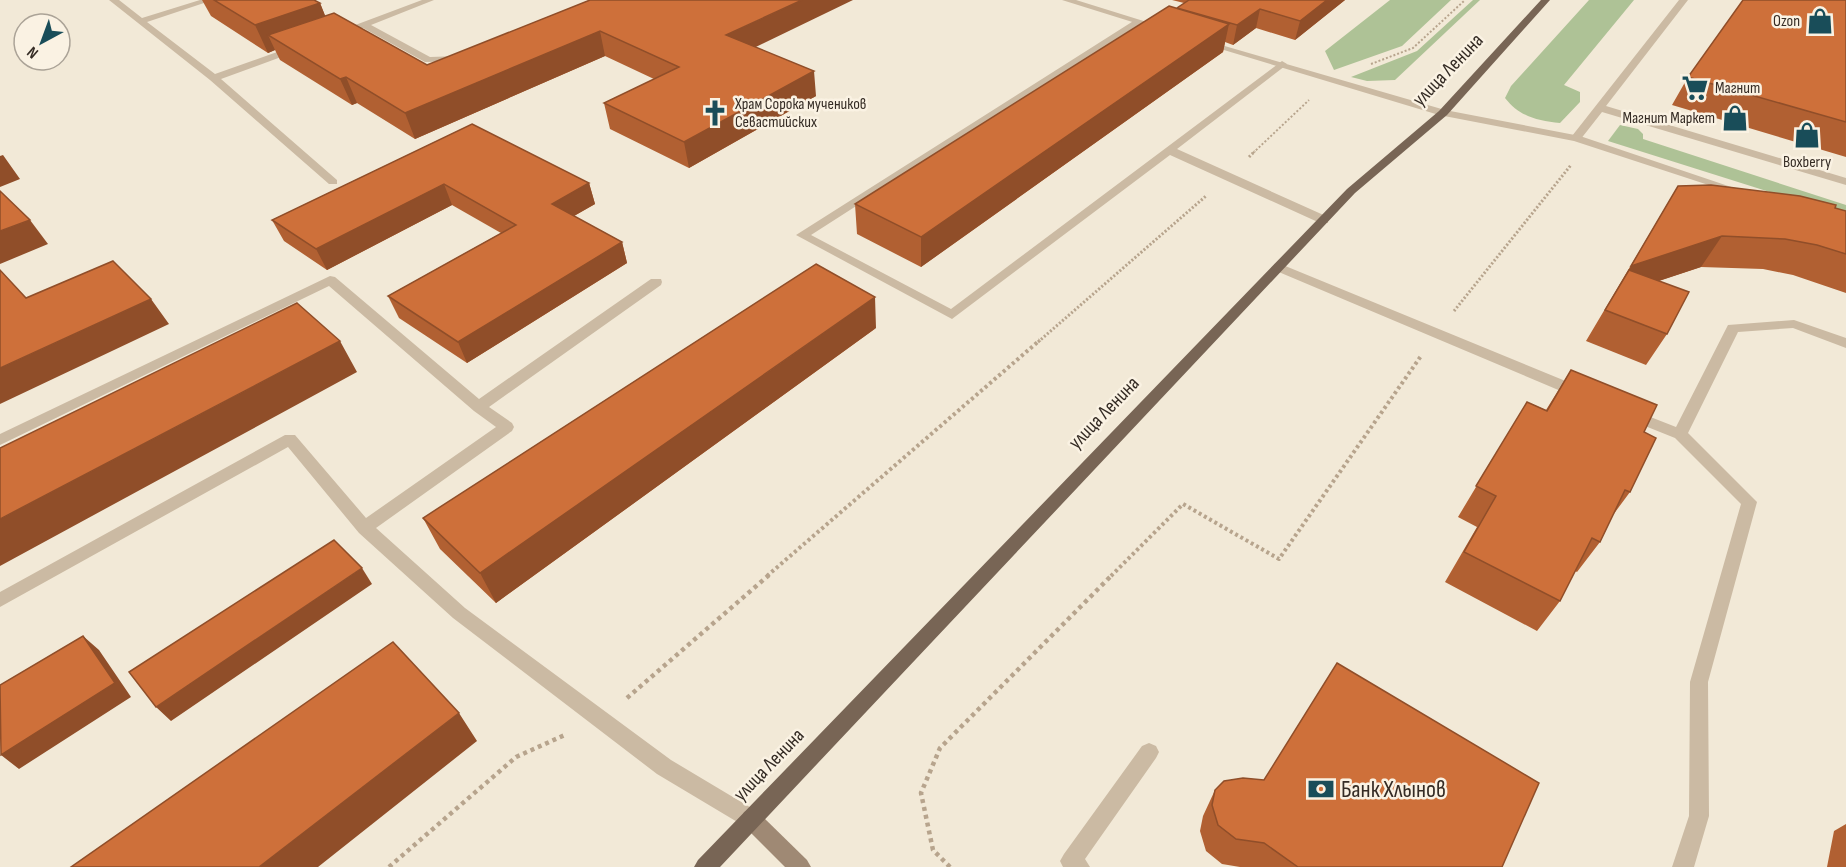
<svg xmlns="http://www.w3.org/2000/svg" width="1846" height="867" font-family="'Sofia Sans Condensed',sans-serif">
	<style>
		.green { fill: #aec296 }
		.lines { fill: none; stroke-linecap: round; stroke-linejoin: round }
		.path-far3 { stroke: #b7a48d; stroke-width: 2; stroke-dasharray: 2 2; stroke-linecap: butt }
		.path-far2 { stroke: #b7a48d; stroke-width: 3; stroke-dasharray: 2 2; stroke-linecap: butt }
		.path-far1 { stroke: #b7a48d; stroke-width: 4; stroke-dasharray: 3 3; stroke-linecap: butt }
		.path { stroke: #b7a48d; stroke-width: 4.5; stroke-dasharray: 4 4; stroke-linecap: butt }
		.lane { fill: #cbbaa3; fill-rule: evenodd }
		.street { fill: #cbbaa3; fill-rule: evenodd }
		.secondary { fill: #9f8974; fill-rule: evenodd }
		.primary { fill: #786555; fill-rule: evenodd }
		.wall { fill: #b16032 }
		.shaded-wall { fill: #904e29 }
		.building { fill: #ce703a; stroke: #904e29; stroke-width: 1.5 }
		.labels { text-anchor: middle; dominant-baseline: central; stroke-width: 5; stroke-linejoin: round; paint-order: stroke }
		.far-poi-label { font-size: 16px; fill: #352c25; stroke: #faf2e3; text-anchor: end }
		.street-label { font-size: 20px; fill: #352c25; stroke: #faf2e3 }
		.near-poi-label { font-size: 24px; fill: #352c25; stroke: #faf2e3; text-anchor: start }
	</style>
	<rect width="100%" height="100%" fill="#f2e9d7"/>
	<path class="green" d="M1390,0H1451L1402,46L1334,70L1325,51Z
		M1473,0H1480L1395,80L1367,81L1351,77L1417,51Z
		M1589,0H1634L1564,85L1580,92V102L1560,123C1537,121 1519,116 1505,98L1511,86Z
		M1620,125L1638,129L1643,134V139L1846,205V216L1608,141Z"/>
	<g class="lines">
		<path class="path-far3" d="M1371,64L1413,48L1465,0
			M1253,153L1309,100"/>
		<path class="path-far2" d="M1249,157L1255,151
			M1454,311L1571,165
			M1038,342L1206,196"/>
		<path class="path-far1" d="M767,576L1040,340
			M1111,576L1183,504L1279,559L1421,356"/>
		<path class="path" d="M627,698L769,575
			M389,867L516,757L567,734
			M950,867L933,850L921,793L940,748L1112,575"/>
		<path class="lane" d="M109,0H119L142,18L200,0H213L147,22L215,74L294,46H300V50L221,79L337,180V184H329L210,80Z
			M422,0H434L371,25L430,57L459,56L464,59L462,61L425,62L363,28L339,36L334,33Z
			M1679,0H1688L1606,106L1846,178V185L1602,112L1580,140H1572V136Z
			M1135,20L1143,22L811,235L951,309L1282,61L1287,64L1285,66L1177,149L1328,217V223H1320L1170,155L952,319L796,235Z
			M1278,263L1585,389L1587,393L1585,397H1575L1274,270V264Z
			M330,276L335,277L479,399L651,279H661L662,282L661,285L489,407L512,423L514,427L512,431L376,528L465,608L671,760L758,812L761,819L758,826L751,829L744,826L657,774L453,618L359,533L288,447L0,607V592L285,435H295L366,518L496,427L474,411L329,286L0,445V434Z
			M1794,320L1846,338V348L1793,328L1738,332L1688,433L1757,502L1708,682L1709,816L1694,867H1672L1689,816L1690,682L1741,504L1675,438L1625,418L1623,414L1630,409L1676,427L1728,325Z
			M1149,743L1156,746L1159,752L1156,758L1085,859L1090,867H1063L1060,861L1064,854L1142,746Z"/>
		<path class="street" d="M1062,0H1076L1166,28L1158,30Z
			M1204,40L1445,110L1580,136L1749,193L1743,196L1739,195L1574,141L1439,115L1204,44Z"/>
		<path class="secondary" d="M751,809L758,812L807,860L811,867H785L744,826L741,819L744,812Z"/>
		<path class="primary" d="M1541,0H1550L1447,115L1355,193L720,867H694L698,860L1347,189L1439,111Z"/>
	</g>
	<path class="wall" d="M202,0H314L320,3L325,16L427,65L590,0L756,47L816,96L689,168L610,129L604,103L654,79L605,56L415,139L357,103L352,105L280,60L275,50L268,53L211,16Z
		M1172,0H1345L1295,40L1256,28L1233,45L1225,42L1223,52L921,267L857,234L855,204L1177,9V8L1184,3Z
		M1846,0V157L1672,105L1688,77Z
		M472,124L589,183L595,204L574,216L622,242L627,263L467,363L399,318L388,296L501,233L452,205L327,270L284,241L272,220Z
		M1678,186L1835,208L1846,211V293L1793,275L1763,269L1701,267L1658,281L1667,334L1646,365L1586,341Z
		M876,328L496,603L440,549L423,518Z
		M1571,370L1644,432L1630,492L1613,515L1600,542L1577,572L1575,571L1560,601L1537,631L1445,582L1477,527L1458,517L1527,402L1546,410Z
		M1215,790L1502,867H1240L1222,864L1206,851L1200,831L1203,816Z
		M1846,824V867H1827L1834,831Z"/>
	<path class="shaded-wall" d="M802,0H853L729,60L726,35Z
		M1327,0H1345L1295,40L1300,21Z
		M320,3L331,30L268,35L275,50L268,53L255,25Z
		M1260,9L1256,28L1233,45L1237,25Z
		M1229,24L1223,52L921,267V237Z
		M600,31L605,56L415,139L405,113Z
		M814,71L816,96L689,168L684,142Z
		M346,77L357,103L352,105L340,79Z
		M3,155L20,179L0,187V156Z
		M589,183L595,204L558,225L552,204Z
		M444,184L452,205L327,270L316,249Z
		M30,220L48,244L0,264V231Z
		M1722,236L1701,267L1614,296L1629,270L1613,296L1631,266Z
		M622,242L627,263L467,363L458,342Z
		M875,297L876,328L496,603L480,573Z
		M151,299L169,324L0,404V368Z
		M340,341L357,372L0,566V519Z
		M362,568L372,584L171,721L156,707Z
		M83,636L99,650L131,697L19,769L1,755Z
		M459,713L477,741L318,867H259Z"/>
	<path class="building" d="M214,0H314L320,3L255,25Z
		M590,0H802L726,35L814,71L684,142L604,103L679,67L600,31L405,113L346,77L340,79L268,35L334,13L427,65Z
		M1189,0H1327L1300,21L1260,9L1237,25L1177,8Z
		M1743,0H1846V122L1688,77Z
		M1169,6L1229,24L921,237L855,204Z
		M472,124L589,183L552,204L622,242L458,342L388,296L516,225L444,184L316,249L272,220Z
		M1711,185L1800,196L1836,205L1835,208L1846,211V254L1817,245L1785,239L1722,236L1631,266L1678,186Z
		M0,191L30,220L0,231Z
		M113,261L151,299L0,368V270L26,298Z
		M816,264L875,297L480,573L423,518Z
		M1629,270L1689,292L1667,334L1605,310Z
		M297,303L340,341L0,519V448Z
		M1571,370L1657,405L1644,432L1656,438L1630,492L1625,490L1600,542L1592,538L1560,601L1464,552L1496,496L1476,486L1527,402L1547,411Z
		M334,540L362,568L156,707L129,672Z
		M83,636L115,683L1,755L0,685Z
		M393,642L459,713L259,867H71Z
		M1337,663L1539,783L1502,867H1298L1264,843L1236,839L1218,825L1212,805L1215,790L1224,781L1243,778L1264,780Z"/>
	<defs>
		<g id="shop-bare" transform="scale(2.07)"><path d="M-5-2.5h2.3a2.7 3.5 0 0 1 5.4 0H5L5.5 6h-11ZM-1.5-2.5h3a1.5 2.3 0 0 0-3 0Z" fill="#194d59" stroke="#faf2e3" stroke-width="2.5" paint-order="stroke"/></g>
		<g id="supermarket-bare" transform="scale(2.07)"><path d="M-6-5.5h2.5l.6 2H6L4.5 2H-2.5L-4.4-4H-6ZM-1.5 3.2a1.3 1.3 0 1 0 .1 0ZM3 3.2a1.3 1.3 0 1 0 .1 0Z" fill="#194d59" stroke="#faf2e3" stroke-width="2.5" paint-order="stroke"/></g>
		<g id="church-bare" transform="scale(2.07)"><path d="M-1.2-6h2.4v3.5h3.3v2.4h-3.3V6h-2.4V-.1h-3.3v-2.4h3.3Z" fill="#194d59" stroke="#faf2e3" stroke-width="2.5" paint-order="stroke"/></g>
		<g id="bank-bare" transform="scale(2.07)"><path d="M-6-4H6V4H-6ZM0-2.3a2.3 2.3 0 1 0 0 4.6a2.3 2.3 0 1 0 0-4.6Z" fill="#194d59" stroke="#faf2e3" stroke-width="2.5" paint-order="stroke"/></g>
	</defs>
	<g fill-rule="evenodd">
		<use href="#shop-bare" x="1820" y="21"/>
		<use href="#supermarket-bare" x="1695" y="88"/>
		<use href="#church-bare" x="715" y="113"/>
		<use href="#shop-bare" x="1735" y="118"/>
		<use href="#shop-bare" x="1807" y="135"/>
		<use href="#bank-bare" x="1321" y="789"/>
	</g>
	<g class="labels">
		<g class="far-poi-label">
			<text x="1800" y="21">Ozon</text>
			<text x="1715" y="88" text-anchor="start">Магнит</text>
			<text x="735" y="104" text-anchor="start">Храм Сорока мучеников<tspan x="735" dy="18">Севастийских</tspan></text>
			<text x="1715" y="118">Магнит Маркет</text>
			<text x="1807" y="162" text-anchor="middle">Boxberry</text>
		</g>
		<g class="street-label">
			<text transform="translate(1448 70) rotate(-46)">улица Ленина</text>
			<text transform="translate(1104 413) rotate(-46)">улица Ленина</text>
			<text transform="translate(769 765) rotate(-46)">улица Ленина</text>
		</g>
		<g class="near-poi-label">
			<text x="1341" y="789">Банк Хлынов</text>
		</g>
	</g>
	<g transform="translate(42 42) rotate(221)"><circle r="28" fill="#faf2e3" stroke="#aba397" stroke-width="1.5"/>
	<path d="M0-4.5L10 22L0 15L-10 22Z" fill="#194d59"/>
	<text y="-9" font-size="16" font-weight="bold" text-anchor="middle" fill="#352c25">N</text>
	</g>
</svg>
